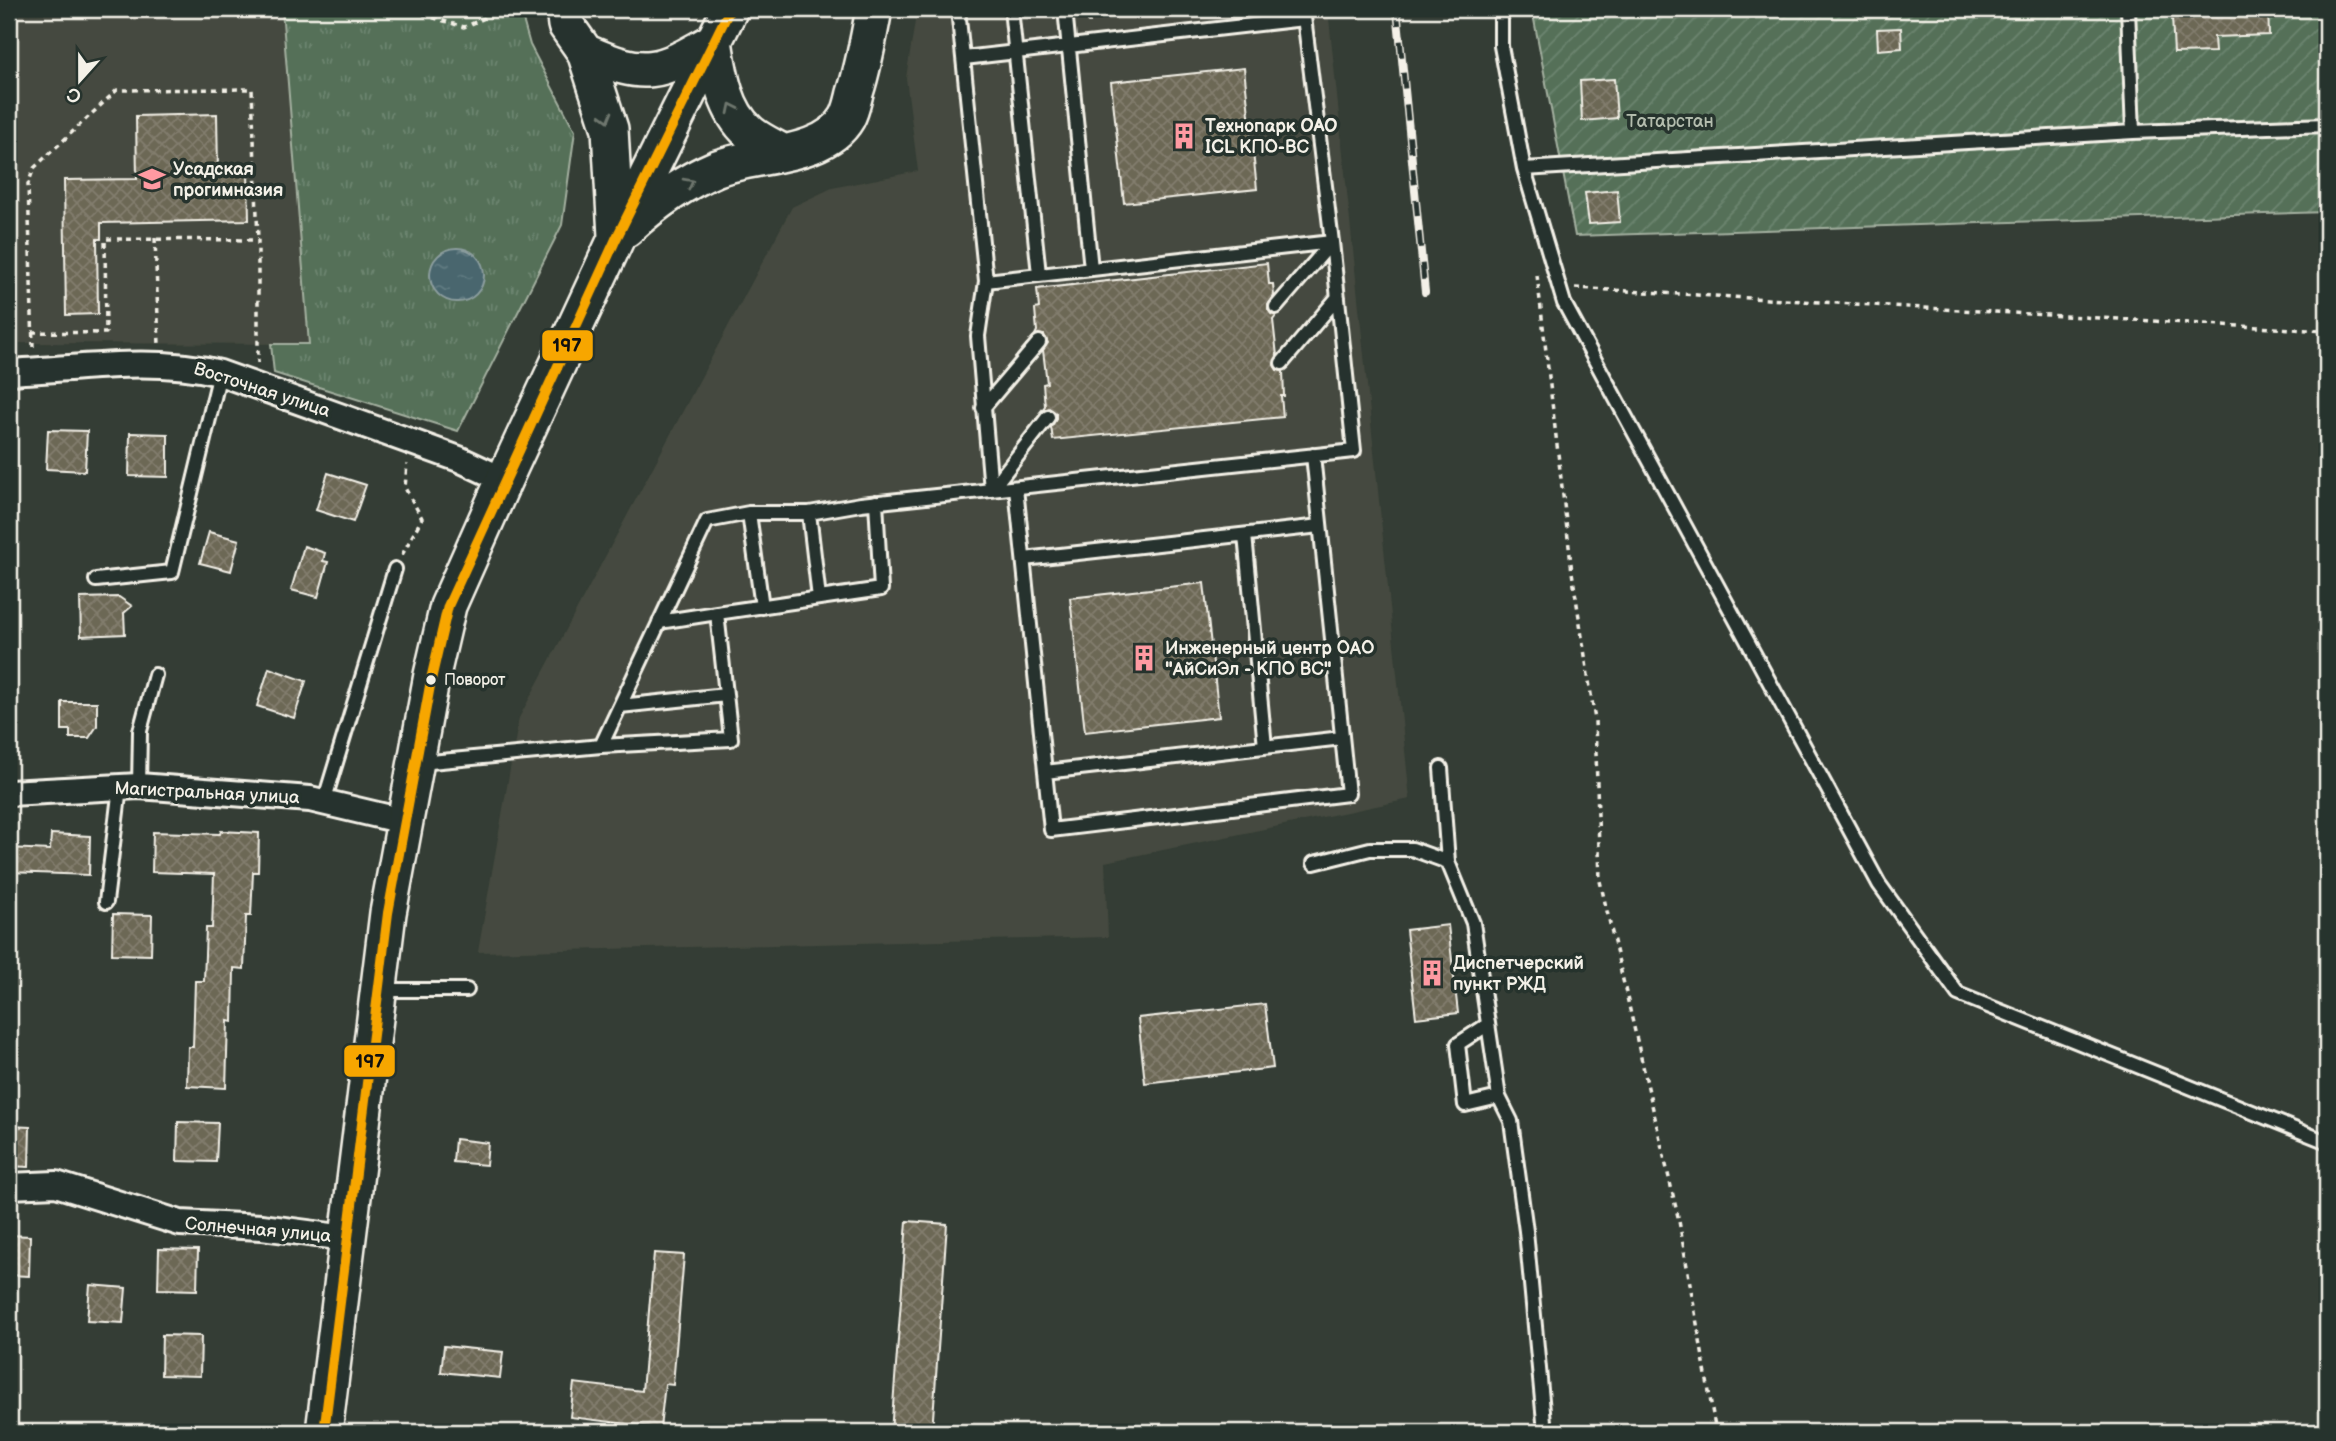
<svg xmlns="http://www.w3.org/2000/svg" width="2336" height="1441" font-family="'Balsamiq Sans',sans-serif">
	<style>
		.built { fill: #454a3f }
		.grass { fill: url(#grass-tufts); stroke: #a4b0a0; stroke-width: 2 }
		.garden { fill: url(#garden-furrows); stroke: #a4b0a0; stroke-width: 2 }
		.water { fill: url(#water-ripples); stroke: #8d9e9f; stroke-width: 2 }
		.building { fill: url(#building-cross-hatch); stroke: #f4f1e8; stroke-width: 2 }
		.lines { fill: none; stroke-linecap: round; stroke-linejoin: round }
		.lane-casing { stroke: #f4f1e8; stroke-width: 18 }
		.street-casing { stroke: #f4f1e8; stroke-width: 30 }
		.secondary-casing { stroke: #f4f1e8; stroke-width: 40 }
		.path { stroke: #f4f1e8; stroke-width: 3.5; stroke-dasharray: 5 5; stroke-linecap: butt }
		.lane { stroke: #26332d; stroke-width: 12 }
		.street { stroke: #26332d; stroke-width: 24 }
		.secondary { stroke: #26332d; stroke-width: 35 }
		.rail-casing { stroke: #f4f1e8; stroke-width: 8 }
		.rail { stroke: #26332d; stroke-width: 5; stroke-dasharray: 16; stroke-linecap: butt }
		.bus-1-casing { stroke: #26332d; stroke-width: 16 }
		.bus-1 { stroke: #f7a600; stroke-width: 10 }
		.oneway { stroke: #6e766e }
		.bus-dot { fill: #f4f1e8; stroke: #26332d; stroke-width: 2.5 }
		.labels { text-anchor: middle; dominant-baseline: central; stroke-width: 7; stroke-linejoin: round; paint-order: stroke }
		.bus-label { font-size: 16px; fill: #f4f1e8; stroke: #26332d; text-anchor: start }
		.park-label { font-size: 18px; fill: #b4bdae; stroke: #26332d }
		.poi-label { font-size: 18px; font-weight: bold; fill: #f4f1e8; stroke: #26332d; text-anchor: start }
		.street-label { font-size: 18px; fill: #f4f1e8; stroke: #26332d }
		.line-badge { stroke: #26332d; stroke-width: 2.5 }
		.pale-badge-label { font-size: 19px; text-anchor: middle; font-weight: bold; fill: #111 }
	</style>
	<defs>
		<pattern id="grass-tufts" width="24" height="20" patternUnits="userSpaceOnUse" patternTransform="scale(1.75)"><rect width="24" height="20" fill="#547058"/><path d="M3 7l-1-3M5 7V3M7 7l1-3M15 17l-1-3M17 17v-4M19 17l1-3" fill="none" stroke="#6d8570"/></pattern>
		<pattern id="garden-furrows" width="10" height="10" patternUnits="userSpaceOnUse" patternTransform="scale(1.75)"><rect width="10" height="10" fill="#547058"/><path d="M-1 1l2-2M0 10L10 0M9 11l2-2" fill="none" stroke="#6d8570"/></pattern>
		<pattern id="water-ripples" width="26" height="14" patternUnits="userSpaceOnUse" patternTransform="scale(1.75)"><rect width="26" height="14" fill="#48666e"/><path d="M2 4q2-2 4 0t4 0M15 11q2-2 4 0t4 0" fill="none" stroke="#637c83"/></pattern>
		<pattern id="building-cross-hatch" width="8" height="8" patternUnits="userSpaceOnUse" patternTransform="scale(1.75)"><rect width="8" height="8" fill="#6c6755"/><path d="M0 0l8 8M0 8l8-8" fill="none" stroke="#827d6d"/></pattern>
	</defs>
	<rect width="100%" height="100%" fill="#343d35"/>
	<filter id="ink" filterUnits="userSpaceOnUse"><feTurbulence type="fractalNoise" baseFrequency=".0143" numOctaves="2"/><feDisplacementMap in="SourceGraphic" scale="14" xChannelSelector="R" yChannelSelector="G"/><feConvolveMatrix kernelMatrix="1 2 1 2 8 2 1 2 1" color-interpolation-filters="sRGB"/></filter>
	<g filter="url(#ink)">
		<path class="built" d="M282,9L309,344L9,343V15Z
			M917,9H1328L1410,799L1105,862L1108,937L478,952L519,718L792,207L832,188L918,171L906,78Z"/>
		<path class="grass" d="M282,9H520L530,45L575,131L562,225L458,431L274,373L271,344H309Z"/>
		<path class="garden" d="M1532,9H2327V212L1575,236Z"/>
		<path class="water" d="M430 275a27 27 0 1 1 54 0a27 27 0 1 1-54 0Z"/>
		<path class="building" d="M2226,9H2268L2269,35L2214,37L2215,52L2174,53L2172,17L2227,15Z
			M1901,28L1902,48L1878,50L1877,29Z
			M1244,68L1257,189L1124,203L1111,82Z
			M1614,79L1617,118L1582,121L1580,81Z
			M217,114L218,170H248L249,220L101,223V239H97L98,314L66,315L64,180L137,179L136,116Z
			M1617,190L1620,222L1589,224L1585,193Z
			M1267,263L1269,284H1273L1274,296L1268,305V309L1271,314L1276,316L1273,320L1277,356L1274,365L1277,370L1283,371L1284,396H1281L1283,417L1053,440L1051,427L1056,419V413L1049,408L1041,411L1045,406L1043,384L1047,383L1043,350L1048,343L1044,335H1035L1037,331L1035,309L1039,308L1037,289Z
			M48,430L87,431L85,471L46,469Z
			M130,433L168,434V477L129,476Z
			M328,473L366,485L353,522L316,510Z
			M209,532L239,540L231,571L200,563Z
			M304,546L325,553L323,561L328,562L318,597L291,590Z
			M1204,583L1219,717L1085,732L1070,598Z
			M119,597L132,606L124,613L125,634L81,636L80,598Z
			M269,668L306,681L294,718L257,706Z
			M62,702H97V726L89,738H70V730H62Z
			M221,831L259,833L258,872H253L251,916H246L244,969L234,968L233,1022L228,1021L226,1088L187,1086L188,1047H193L195,981H204L206,928H212L214,874L152,872L153,832L220,834Z
			M51,834L90,836L89,875L9,872V848L50,850Z
			M113,914L152,915L151,955L112,954Z
			M1448,925L1458,1013L1416,1018L1406,930Z
			M1265,1004L1273,1068L1145,1083L1138,1018Z
			M178,1122L218,1123L216,1162L177,1161Z
			M9,1126L30,1127L29,1167L9,1166Z
			M455,1139L488,1143L486,1165L453,1162Z
			M907,1221L947,1224L932,1432H891Z
			M9,1235L30,1236L29,1276L9,1275Z
			M159,1249L198,1250L197,1290L158,1289Z
			M654,1253L684,1255L673,1385L665,1384L660,1428L570,1417L574,1383L642,1391Z
			M90,1285L126,1288L123,1323L87,1321Z
			M162,1335L201,1336L200,1376L161,1375Z
			M444,1346L503,1352L500,1378L441,1372Z"/>
		<g class="lines">
			<g class="lane-casing">
				<path id="lane" d="M958,9L986,281L978,336L991,490
					M1011,9L1039,274
					M1065,9L1091,269
					M1501,9V46L1524,169L1564,303L1879,884L1958,994L2327,1142
					M2128,9L2133,132
					M964,58L1304,19
					M1524,169L2133,132L2327,125
					M1276,307L1332,242L1303,9
					M1282,363L1338,297
					M983,408L1039,342
					M1016,488L1051,830L1348,794L1313,455
					M991,490L1048,417
					M749,513L762,607
					M809,513L819,598
					M1245,535L1265,747
					M1024,559L1320,526
					M96,580L172,572L220,373
					M659,622L717,613
					M620,706L726,695
					M601,746L731,739L717,613L881,589L876,502
					M420,763L601,746L707,521L749,513H809L861,504L1354,451L1332,242L986,281
					M1441,768L1448,862L1473,923L1499,1097L1465,1105L1458,1044L1487,1025
					M1045,772L1342,738
					M139,786L140,731L155,675
					M324,802L395,569
					M1314,863L1370,849H1412L1448,862
					M106,902L120,787
					M380,990H467
					M1499,1097L1511,1121L1526,1231L1545,1432"/>
			</g>
			<g class="street-casing">
				<path id="street" d="M9,372C78,369 152,356 220,373L459,459L504,480
					M9,793L139,786L310,799L403,821
					M9,1186L56,1184L180,1223L262,1227L346,1238"/>
			</g>
			<g class="secondary-casing">
				<path id="secondary" d="M564,9L566,25L585,52L610,129L616,236
					M714,41C719,72 724,110 749,132C758,140 771,146 782,152
					M585,52C646,79 658,73 714,41
					M626,229C652,205 682,183 715,169C754,153 824,158 847,118C851,111 853,101 855,93C864,65 869,37 874,9
					M324,1432L388,913L432,675L448,606L504,480L616,239L730,9"/>
			</g>
			<path class="path" d="M404,9L464,27L501,11L502,9
				M1087,9L1090,28
				M1173,9L1174,18
				M155,238L159,345
				M1537,275L1572,572L1595,720L1600,881L1679,1221L1716,1432
				M1575,288L2327,331
				M32,332L106,333L105,239L258,240
				M33,347L28,184L34,168L117,90L252,89L258,240V363
				M402,555L422,518L405,488L407,464"/>
			<use href="#lane" class="lane"/>
			<use href="#street" class="street"/>
			<use href="#secondary" class="secondary"/>
			<g class="rail-casing">
				<path id="rail" d="M1397,9L1425,292"/>
			</g>
			<use href="#rail" class="rail"/>
			<g class="bus-1-casing">
				<path id="bus-1" d="M324,1432L388,913L432,675L448,606L616,239L730,9"/>
			</g>
			<use href="#bus-1" class="bus-1"/>
		</g>
		<defs><path id="oneway-chevron" d="M-2-3.5L2.5 0L-2 3.5" fill="none" stroke-width="1.6" stroke-linecap="round" stroke-linejoin="round" transform="scale(1.75)"/></defs>
		<g class="oneway">
			<use href="#oneway-chevron" transform="translate(732 108) rotate(-116)"/>
			<use href="#oneway-chevron" transform="translate(607 117) rotate(74)"/>
			<use href="#oneway-chevron" transform="translate(689 183) rotate(-28)"/>
		</g>
	</g>
	<defs>
		<g id="building-bare" transform="scale(2.1)"><path d="M-4-6H4V6H1V3H-1V6H-4ZM-2.5-4.3h1.7v1.8h-1.7ZM.8-4.3h1.7v1.8H.8ZM-2.5-1h1.7V.8h-1.7ZM.8-1h1.7V.8H.8Z" fill="#ff9aa2" stroke="#26332d" stroke-width="2.5" paint-order="stroke"/></g>
		<g id="school-bare" transform="scale(2.1)"><path d="M0-5L7-2L0 1L-7-2ZM-4 1L0 2.5L4 1V4Q0 6-4 4Z" fill="#ff9aa2" stroke="#26332d" stroke-width="2.5" paint-order="stroke"/></g>
	</defs>
	<g fill-rule="evenodd">
		<use href="#building-bare" x="1184" y="136"/>
		<use href="#school-bare" x="152" y="179"/>
		<use href="#building-bare" x="1144" y="658"/>
		<use href="#building-bare" x="1432" y="973"/>
	</g>
	<circle class="bus-dot" cx="431" cy="680" r="6"/>
	<g class="labels">
		<g class="bus-label">
			<text x="444" y="680">Поворот</text>
		</g>
		<g class="park-label">
			<text x="1670" y="121">Татарстан</text>
		</g>
		<g class="poi-label">
			<text x="1205" y="126">Технопарк OAO<tspan x="1205" dy="21">ICL КПО-ВС</tspan></text>
			<text x="173" y="169">Усадская<tspan x="173" dy="21">прогимназия</tspan></text>
			<text x="1165" y="648">Инженерный центр ОАО<tspan x="1165" dy="21">"АйСиЭл - КПО ВС"</tspan></text>
			<text x="1453" y="963">Диспетчерский<tspan x="1453" dy="21">пункт РЖД</tspan></text>
		</g>
		<g class="street-label">
			<text transform="translate(262 390) rotate(18)">Восточная улица</text>
			<text transform="translate(207 793) rotate(3)">Магистральная улица</text>
			<text transform="translate(258 1230) rotate(5)">Солнечная улица</text>
		</g>
	</g>
	<g class="line-badge">
		<rect x="541" y="329" width="53" height="33" rx="7" fill="#f7a600"/>
		<rect x="343" y="1044" width="53" height="34" rx="7" fill="#f7a600"/>
	</g>
	<g class="pale-badge-label">
		<text x="567" y="352">197</text>
		<text x="370" y="1068">197</text>
	</g>
	<rect width="2336" height="1441" fill="none" stroke="#26332d" stroke-width="35"/>
	<rect x="18" y="18" width="2301" height="1406" fill="none" stroke="#f4f1e8" stroke-width="2.5" filter="url(#ink)"/>
	<g transform="translate(80 80) rotate(201)" stroke="#26332d" stroke-width="5" paint-order="stroke">
	<path d="M0-5L12 26L0 18L-12 26Z" fill="#f4f1e8"/>
	<text y="-10" font-size="19" font-weight="bold" text-anchor="middle" fill="#f4f1e8">С</text>
	</g>
</svg>
